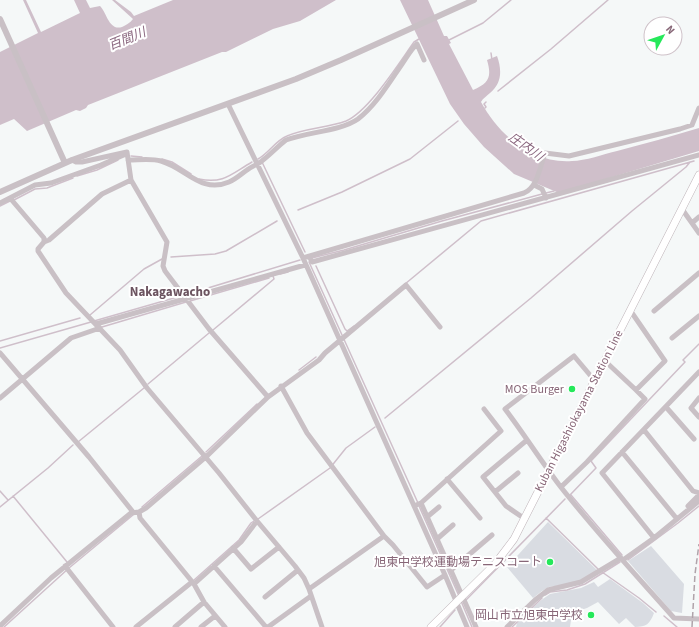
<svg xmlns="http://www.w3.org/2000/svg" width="699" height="627" font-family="'Source Sans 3','Noto Sans JP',sans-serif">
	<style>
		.green { fill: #d9dce2 }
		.water { fill: #cfbfca }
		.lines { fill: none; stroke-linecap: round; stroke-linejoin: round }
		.stream { stroke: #cfbfca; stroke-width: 1.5 }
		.secondary-casing { stroke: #beb3b8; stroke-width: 8 }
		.minor { stroke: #c9c0c5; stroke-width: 5 }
		.tertiary { stroke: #c9c0c5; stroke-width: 6 }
		.secondary { stroke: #fff; stroke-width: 7 }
		.rail { stroke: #b0a3aa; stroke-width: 1.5; stroke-dasharray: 6 3; stroke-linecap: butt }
		.poi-dot { fill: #25e85a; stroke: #fff; stroke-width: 1.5 }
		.labels { text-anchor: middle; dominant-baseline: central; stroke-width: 4; stroke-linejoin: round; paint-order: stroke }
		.poi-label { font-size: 12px; fill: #876677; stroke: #fff; text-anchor: end }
		.street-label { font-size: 12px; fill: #876677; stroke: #fff }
		.water-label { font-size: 13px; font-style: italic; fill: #8a677f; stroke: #fff }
		.neighbourhood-label { font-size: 13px; font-weight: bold; fill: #6c5460; stroke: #fff }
	</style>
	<rect width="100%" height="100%" fill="#f5f8f8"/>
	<path class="green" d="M548,522L597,570L584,579L570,584L549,587L542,591L533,598L507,567Z
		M651,546L684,584L682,613L671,611L628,561Z
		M610,579L643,603L654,613C650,624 646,627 635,627L626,618L619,624L598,602L587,608L572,613L570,627H516L517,623L540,601L550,594L581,588L594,582L598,587Z"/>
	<path class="water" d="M23,0H26L41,32L80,13L74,0H86L90,8L100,6C107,13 109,31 122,27C126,25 130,23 133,19L112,0H115L131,12L134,16L173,0H336L300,21L273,29L226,52H222L88,105L86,108L80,111L76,110L27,131L14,119L0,125V52L38,33Z
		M400,0H428L444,36H447L451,43L449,44L473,90C489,83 492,77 487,60L497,56C502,70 502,83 490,93C487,96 483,98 481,102C499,135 532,164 572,161C585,161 604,154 617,151C644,144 672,136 699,128V151L559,193L514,174L484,147L464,124L450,104Z"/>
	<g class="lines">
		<path class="stream" d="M449,40L483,23L511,0
			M491,53L492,60
			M498,91L551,49L608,0
			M485,108L486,107L484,104L486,102
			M131,156L142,157
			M162,159L172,162L191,174
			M258,159C269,153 275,141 287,136C305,128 327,128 346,121C369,111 399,63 414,42L419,39
			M262,162L305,252
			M77,176L97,170L118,160
			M199,179C224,184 231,174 252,162
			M546,193L554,191
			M14,200L35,189L47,188L73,178
			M0,206L10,201
			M298,210L342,192L410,159L458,121
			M171,257L215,254L226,251L277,221
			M312,258L344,250L442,221L542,194
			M309,262L418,503
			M316,266L345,329L347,331L354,326
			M280,274L288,272
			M405,284L481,221L694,161
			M185,295L300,260
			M190,301L269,278
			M90,315L144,269L162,259
			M94,321L181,296
			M102,327L186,302
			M213,330L274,279L273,276
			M0,341L80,318
			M0,348L91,322
			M299,370L316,357
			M148,384L209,333
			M385,418L531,298L632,211L686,167L690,162
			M78,442L144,388
			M206,452L257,404
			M0,491L8,500
			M570,495L596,468L591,461L685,362L683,360L699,344
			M571,495L622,555
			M13,496L67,562
			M419,506L459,596
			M0,507L48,468L73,445
			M142,507L202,456
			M546,518L599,570
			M258,519L330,468L346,448L375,427
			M628,560L678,523L699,506
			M602,572L639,598L656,612
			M194,580L239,540L251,523L254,521
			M545,595L550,592L567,590L585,584L620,562
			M466,600L565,499
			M461,601L472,627
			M664,616L677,627
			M4,627L69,568L133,515
			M440,627L455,610
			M512,627L542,598"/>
		<g class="secondary-casing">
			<path id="secondary" d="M431,627L495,564L514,539L699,175"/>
		</g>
		<path class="minor" d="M228,104L303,258L445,575L467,627
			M72,160L76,162H82L127,152L131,180L167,242L163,266L165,271L209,329L268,397
			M128,160C139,160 151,158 161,161C186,168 201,194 229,182C236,179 241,174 247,170C252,166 259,164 263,160C271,154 278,146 286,140C307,132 341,131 358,119C376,105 389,83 402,64C407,57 411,49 417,44L424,60
			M534,185L542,189L546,198
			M10,198L44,238V242L38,249V251L66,293L120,350L147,388L219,473L257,521L295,566L304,578L309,589L322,627
			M0,203L35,185L51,183L101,165L126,154
			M682,209L699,233
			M692,223L699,217
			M44,242L49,240L102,194L131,180
			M309,256L312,262L699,155
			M303,258L524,193C538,187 540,166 545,153L569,156L680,129L692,125L699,108
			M654,311L699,273
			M96,324L305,265
			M672,338L699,316
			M0,353L89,457L133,512
			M605,361L636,390L665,361L630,310
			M595,381L574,356L505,409C524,434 541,461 560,486C596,532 636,575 674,618L699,619
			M281,386L307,433L384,536
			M0,398L71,338L100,328
			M699,398L691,408L699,417
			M666,407L694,439
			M644,430L693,491L699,493
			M622,452L677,519
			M447,479L480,518
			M561,487L587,462L645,399L636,390
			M495,492L518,473
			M421,503L476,627
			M414,506L421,503L501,431L484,409
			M688,506L699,495
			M139,512L140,518L194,584L204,602L225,627
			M427,517L439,507
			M525,519L506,506L483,477L527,440
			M654,538L602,473L699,372
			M437,539L453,525
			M233,548L251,569L279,547
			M623,560L654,538L699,501
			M65,566L113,627
			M214,566L266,627
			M451,570L492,535
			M194,584L241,542L257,521
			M309,589L384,536L393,545L427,587L445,575
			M265,597L298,570
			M0,626L51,578L131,513L139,512L146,508L208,455L268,397L319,360L325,353L406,285L440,327
			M136,627L192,582
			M175,627L204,602
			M201,627L215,616
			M268,627L311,596
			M507,627L535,600L548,590L581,582L621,558"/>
		<path class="tertiary" d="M0,19L65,163
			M0,192L72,160L296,79L341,60L474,0"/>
		<use href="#secondary" class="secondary"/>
		<path class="rail" d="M692,627L695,574L699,544"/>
	</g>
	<g class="poi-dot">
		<circle cx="572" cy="389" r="4"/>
		<circle cx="550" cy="562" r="4"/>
		<circle cx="591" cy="615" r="4"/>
	</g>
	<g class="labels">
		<g class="poi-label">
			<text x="564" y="389">MOS Burger</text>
			<text x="542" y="562">旭東中学校運動場テニスコート</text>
			<text x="583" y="615">岡山市立旭東中学校</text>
		</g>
		<g class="street-label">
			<text transform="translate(579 411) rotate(-63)">Kuban Higashiokayama Station Line</text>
		</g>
		<g class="water-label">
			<text transform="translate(127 39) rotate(-22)">百間川</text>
			<text transform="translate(526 147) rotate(35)">庄内川</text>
		</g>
		<g class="neighbourhood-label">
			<text x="170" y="292">Nakagawacho</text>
		</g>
	</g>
	<g transform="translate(663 36) rotate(50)"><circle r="19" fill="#ffffff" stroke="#cfc2c9"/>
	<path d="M0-3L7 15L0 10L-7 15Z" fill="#25e85a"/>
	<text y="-6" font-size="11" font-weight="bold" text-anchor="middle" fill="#876677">N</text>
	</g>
</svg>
